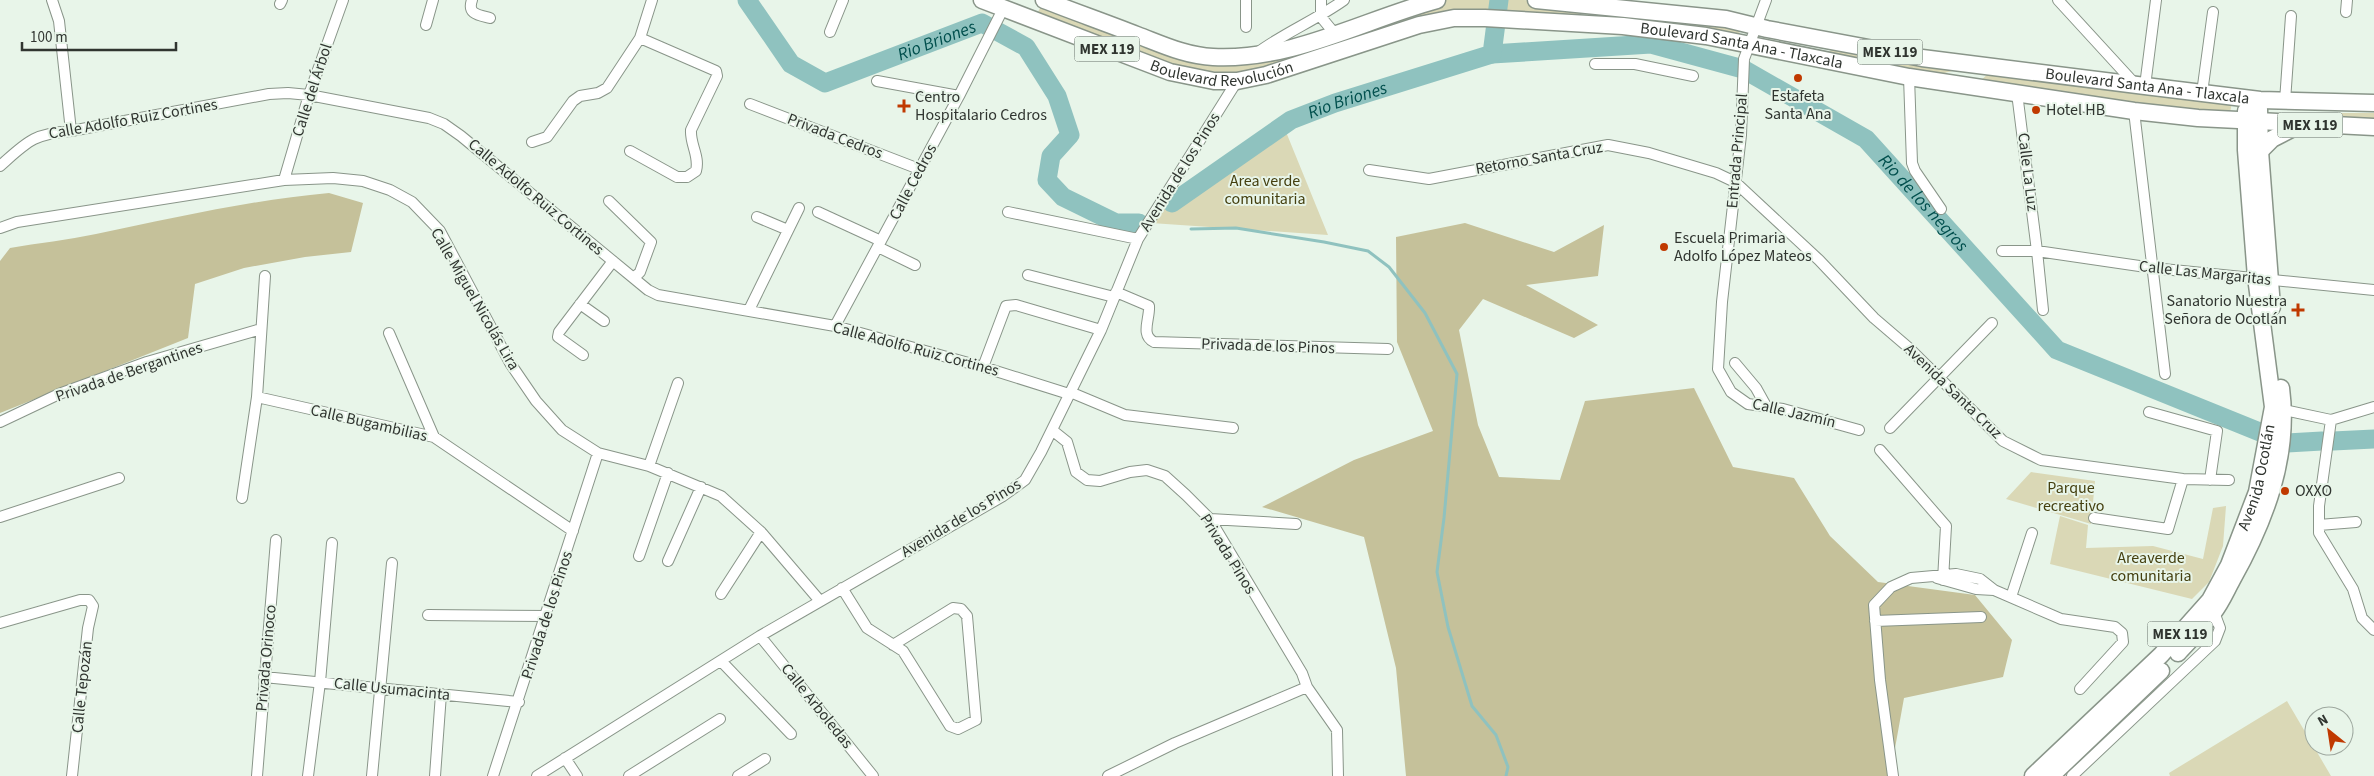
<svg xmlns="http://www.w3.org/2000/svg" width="2374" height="776" font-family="'Source Sans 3',sans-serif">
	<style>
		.green { fill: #dad8b6 }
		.forest { fill: #c5c19a }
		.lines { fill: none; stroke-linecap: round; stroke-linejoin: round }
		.stream { stroke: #8fc2bf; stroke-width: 3 }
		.river { stroke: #8fc2bf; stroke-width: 19 }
		.street-casing { stroke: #899589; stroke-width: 12 }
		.primary-casing { stroke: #899589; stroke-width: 19 }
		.street { stroke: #fff; stroke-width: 10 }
		.primary { stroke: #fff; stroke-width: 16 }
		.poi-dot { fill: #c03900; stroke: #e8f5e9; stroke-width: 2 }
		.labels { text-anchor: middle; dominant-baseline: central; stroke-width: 4; stroke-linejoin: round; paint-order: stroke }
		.shield { fill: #e8f5e9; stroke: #676f68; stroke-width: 1 }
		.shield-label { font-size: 15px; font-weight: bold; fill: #303530 }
		.street-label { font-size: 16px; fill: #303530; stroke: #e8f5e9 }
		.poi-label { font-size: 16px; fill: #303530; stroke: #e8f5e9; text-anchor: start }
		.park-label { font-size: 16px; fill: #443f0f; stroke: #e8f5e9 }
		.water-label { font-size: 18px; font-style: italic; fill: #004f4d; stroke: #e8f5e9 }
	</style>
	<rect width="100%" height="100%" fill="#e8f5e9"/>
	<path class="green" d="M1446,0H1524L1580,4L1578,23L1485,17L1300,61L1235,74L1172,67L1035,18L1042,4L1240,59Z
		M1628,14L1703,21L1740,29L1739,37L1628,19Z
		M1831,50L1956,70L1933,76L1825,57Z
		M1990,72L2232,101L2230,114L1978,83Z
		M2270,113H2374V122L2269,116Z
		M1284,127L1328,235L1151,223L1155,215Z
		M2031,472L2095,481L2091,524L2006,499Z
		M2226,506L2223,546L2209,582L2192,599L2050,564L2060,516L2088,525L2086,548L2153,546L2203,559L2213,508Z
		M2287,701L2331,776H2170L2169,773Z"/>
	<path class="forest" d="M329,193L363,203L351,252L305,257L244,268L195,284L188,338L0,413V261L10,248C38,243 68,240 96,234C174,218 250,200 329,193Z
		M1465,223L1554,252L1604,225L1598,276L1526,285L1598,325L1574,338L1483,299L1459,330L1478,425L1499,477L1560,480L1585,401L1694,388L1733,467L1794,478L1830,536L1878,582L1975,595L2012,640L2003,677L1904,698L1890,776H1406L1396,668L1364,537L1262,507L1354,460L1433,431L1397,342L1396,237Z"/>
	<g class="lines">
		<path class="stream" d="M1191,229L1236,228L1324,242L1368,251L1389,267L1425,313L1457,374L1444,518L1437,572L1448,627L1472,706L1496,735L1508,767L1506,776"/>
		<g class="river">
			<path id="s1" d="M747,0L791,64L825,83L982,23L1026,47L1057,96L1070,135L1051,156L1047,180L1063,197L1116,223H1139"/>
			<path id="s2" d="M1492,54L1651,44L1743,69L1866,139L2057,350L2287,443L2322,441"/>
			<path id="s3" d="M1172,203L1291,120L1335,103L1492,54L1499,0"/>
			<path d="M2333,441L2374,439"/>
		</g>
		<g class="street-casing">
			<path id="street" d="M52,0L59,21L71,131
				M472,0C467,14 478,15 490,18
				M1246,0V27
				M1321,0V17L1335,34
				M1766,0L1744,59L1741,135L1722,302L1718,369L1731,392L1748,404L1783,409L1859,430
				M2058,0L2135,84
				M280,4L282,0
				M2346,12L2347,0
				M426,25L433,0
				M830,32L843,0
				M1257,53C1284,33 1316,20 1344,0
				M1595,64H1635L1693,76
				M1909,77L1912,163L1915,171L1941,209
				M877,81L959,96
				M2145,86L2156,0
				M2017,93L2037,251L2043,310
				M2202,93L2213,12
				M2285,101L2291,16
				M750,104L919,169
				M2134,111L2165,374
				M532,142L547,137L573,101L580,96L598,93L607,88L640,38L652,0
				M630,151L677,177H687L696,171C700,156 690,145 691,130L717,76L716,71L640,38
				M0,166C28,141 33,134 71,131L269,94L288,93L309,95L429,118L444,124L461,136L648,290L658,295L835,326L983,367L1069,394
				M1369,170L1429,179L1608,145L1649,153L1716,173L1735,182L1819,260L1874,318L1909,348L2003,441L2041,460L2183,479L2229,480
				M284,180L309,95L343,0
				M609,201L651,242L640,272L634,278
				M818,212L881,241
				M1008,212L1138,239
				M757,217L788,230
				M0,228L17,222L284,180L333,178L363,181L390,190L412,202L440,231L510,363L536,401L562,430L598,453L649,466L721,496L761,532L820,601
				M878,247L915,265
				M2002,251H2037L2153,268L2374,290
				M1028,275L1114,297
				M1116,292L1149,306C1150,319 1140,335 1154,342L1388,349
				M580,304L604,321
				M749,310L799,208
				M835,326L959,96L1003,9
				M389,333L434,437
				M583,355L558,337L559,332L613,261
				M1735,363L1756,388L1766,406
				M983,367L1006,306L1016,305L1101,330
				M1070,392L1125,415L1233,428
				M257,397L434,437L573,531
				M2279,409L2331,420L2374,407
				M2149,412L2217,431L2210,480
				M2331,420L2319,506V533L2353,589L2362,618L2374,630
				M0,422L59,394L147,362L261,329
				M1890,428L1992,323
				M1052,430L1067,442L1076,472L1087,480L1100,481L1130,472L1147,470L1165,476L1186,495L1210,519L1302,673L1307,687L1337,730L1338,776
				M1880,450L1946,526L1943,580
				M649,466L678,383
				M242,498L257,397L265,276
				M0,517L119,478
				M2094,518L2168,529L2183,479
				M1210,519L1296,524
				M2319,525L2356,522
				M639,556L668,473
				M668,561L701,487
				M1937,578L1976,589L1994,590
				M842,588L867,628L903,651L950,726L958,729L976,720L967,616L961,609L953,608L893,645
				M721,594L761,532
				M2011,597L2032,533
				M428,615L547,616
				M1875,621L1981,617
				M0,623L80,600H89L93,606L88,628L72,776
				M760,636L873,776
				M721,661L791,734
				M264,677L519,702
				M565,758L577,776
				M257,776L276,540
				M308,776L320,682L332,543
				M372,776L392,563
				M435,776L441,694
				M493,776L598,453
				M537,776L760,636L1003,496L1025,480L1041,452L1101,330L1138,239L1237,81
				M629,776L720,719
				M738,776L765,759
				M1108,776L1175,743L1307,687
				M1893,776L1880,680L1874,605L1891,587L1911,578L1956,574L1980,579L1994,590L2061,619L2115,627L2122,633L2123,642L2080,689
				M2072,776L2215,641L2220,628L2214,612"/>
		</g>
		<g class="primary-casing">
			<g id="primary">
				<path id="s4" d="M982,0L1170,72L1214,81H1237L1266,75L1419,25L1454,18H1485L1623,26L1706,36L1909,77L2134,111L2198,118L2374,127"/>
				<path d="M1044,0C1075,12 1106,23 1137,35C1161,44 1186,56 1213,57C1292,61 1363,20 1437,0"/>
				<path id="s5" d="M1536,0L1726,19L1767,29L1922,58L2145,86L2260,100L2374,103"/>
				<path d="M2259,109L2260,151L2272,307"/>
				<path d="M2260,151L2272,139L2299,125"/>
				<path d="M2178,653C2190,640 2203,627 2213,613C2221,603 2226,591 2232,580C2265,521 2290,457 2281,388"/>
				<path id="s6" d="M2033,776L2161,655L2210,600L2229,565L2257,492L2273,407L2256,277L2246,150V111"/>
				<path d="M2051,776L2161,671"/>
			</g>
		</g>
		<use href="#street" class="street"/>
		<use href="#primary" class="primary"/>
	</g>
	<g class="poi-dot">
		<circle cx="1798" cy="78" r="5"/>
		<path d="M901.5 98.5h5v5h5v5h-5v5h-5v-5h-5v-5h5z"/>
		<circle cx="2036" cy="110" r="5"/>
		<circle cx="1664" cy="247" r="5"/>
		<path d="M2295.5 302.5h5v5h5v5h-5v5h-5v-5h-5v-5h5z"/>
		<circle cx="2285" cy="491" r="5"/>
	</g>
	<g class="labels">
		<g class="shield">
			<rect x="1074.5" y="36.5" width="65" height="25" rx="4"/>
			<rect x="1857.5" y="39.5" width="65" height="25" rx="4"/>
			<rect x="2277.5" y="112.5" width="65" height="25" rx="4"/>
			<rect x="2147.5" y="621.5" width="65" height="25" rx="4"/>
		</g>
		<g class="shield-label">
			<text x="1107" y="49">MEX 119</text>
			<text x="1890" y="52">MEX 119</text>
			<text x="2310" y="125">MEX 119</text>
			<text x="2180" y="634">MEX 119</text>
		</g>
		<g class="street-label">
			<text stroke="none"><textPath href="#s4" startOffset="785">Boulevard Santa Ana - Tlaxcala</textPath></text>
			<text stroke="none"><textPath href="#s4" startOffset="254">Boulevard Revolución</textPath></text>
			<text stroke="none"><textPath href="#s5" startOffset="618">Boulevard Santa Ana - Tlaxcala</textPath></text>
			<text transform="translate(312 90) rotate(-72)">Calle del Árbol</text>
			<text transform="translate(133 119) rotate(-10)">Calle Adolfo Ruiz Cortines</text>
			<text transform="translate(835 136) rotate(21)">Privada Cedros</text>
			<text transform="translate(1737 151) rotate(-85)">Entrada Principal</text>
			<text transform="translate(1539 158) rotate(-10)">Retorno Santa Cruz</text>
			<text transform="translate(1180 172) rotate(-58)">Avenida de los Pinos</text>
			<text transform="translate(2028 172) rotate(83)">Calle La Luz</text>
			<text transform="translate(913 182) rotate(-62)">Calle Cedros</text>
			<text transform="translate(536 197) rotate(40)">Calle Adolfo Ruiz Cortines</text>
			<text transform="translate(2205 273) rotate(6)">Calle Las Margaritas</text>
			<text transform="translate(475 299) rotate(60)">Calle Miguel Nicolás Lira</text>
			<text transform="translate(1268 346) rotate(2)">Privada de los Pinos</text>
			<text transform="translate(916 349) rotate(15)">Calle Adolfo Ruiz Cortines</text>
			<text transform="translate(129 372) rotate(-19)">Privada de Bergantines</text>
			<text transform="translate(1953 391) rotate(44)">Avenida Santa Cruz</text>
			<text transform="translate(1794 413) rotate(13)">Calle Jazmín</text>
			<text transform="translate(369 423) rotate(13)">Calle Bugambilias</text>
			<text stroke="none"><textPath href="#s6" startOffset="382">Avenida Ocotlán</textPath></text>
			<text transform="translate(961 518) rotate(-31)">Avenida de los Pinos</text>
			<text transform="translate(1228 554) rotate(58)">Privada Pinos</text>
			<text transform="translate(547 615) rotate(-72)">Privada de los Pinos</text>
			<text transform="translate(266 658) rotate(-85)">Privada Orinoco</text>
			<text transform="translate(82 687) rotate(-84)">Calle Tepozán</text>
			<text transform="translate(392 689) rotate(6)">Calle Usumacinta</text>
			<text transform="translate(817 706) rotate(51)">Calle Arboledas</text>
		</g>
		<g class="poi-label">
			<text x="1798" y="96" text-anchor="middle">Estafeta<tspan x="1798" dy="18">Santa Ana</tspan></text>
			<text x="915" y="97">Centro<tspan x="915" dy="18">Hospitalario Cedros</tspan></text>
			<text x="2046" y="110">Hotel HB</text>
			<text x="1674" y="238">Escuela Primaria<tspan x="1674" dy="18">Adolfo López Mateos</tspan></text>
			<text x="2287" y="301" text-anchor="end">Sanatorio Nuestra<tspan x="2287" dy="18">Señora de Ocotlán</tspan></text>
			<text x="2295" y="491">OXXO</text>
		</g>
		<g class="park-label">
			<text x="1265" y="181">Area verde<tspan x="1265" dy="18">comunitaria</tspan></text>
			<text x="2071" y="488">Parque<tspan x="2071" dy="18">recreativo</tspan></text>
			<text x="2151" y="558">Areaverde<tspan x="2151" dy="18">comunitaria</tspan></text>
		</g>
		<g class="water-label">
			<text stroke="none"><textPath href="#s1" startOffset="236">Rio Briones</textPath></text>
			<text stroke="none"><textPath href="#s3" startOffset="205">Rio Briones</textPath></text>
			<text stroke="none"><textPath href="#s2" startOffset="482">Rio de los negros</textPath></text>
		</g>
	</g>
	<g transform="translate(2329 731) rotate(330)"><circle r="24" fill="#e8f5e9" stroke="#9ea89f"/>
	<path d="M0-4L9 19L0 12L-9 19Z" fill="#c03900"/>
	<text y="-8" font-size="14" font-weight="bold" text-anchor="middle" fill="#303530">N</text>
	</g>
	<path d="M22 42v8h154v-8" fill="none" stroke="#303530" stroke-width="2.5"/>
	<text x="30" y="42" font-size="15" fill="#303530" stroke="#e8f5e9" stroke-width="4" paint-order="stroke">100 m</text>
</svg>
